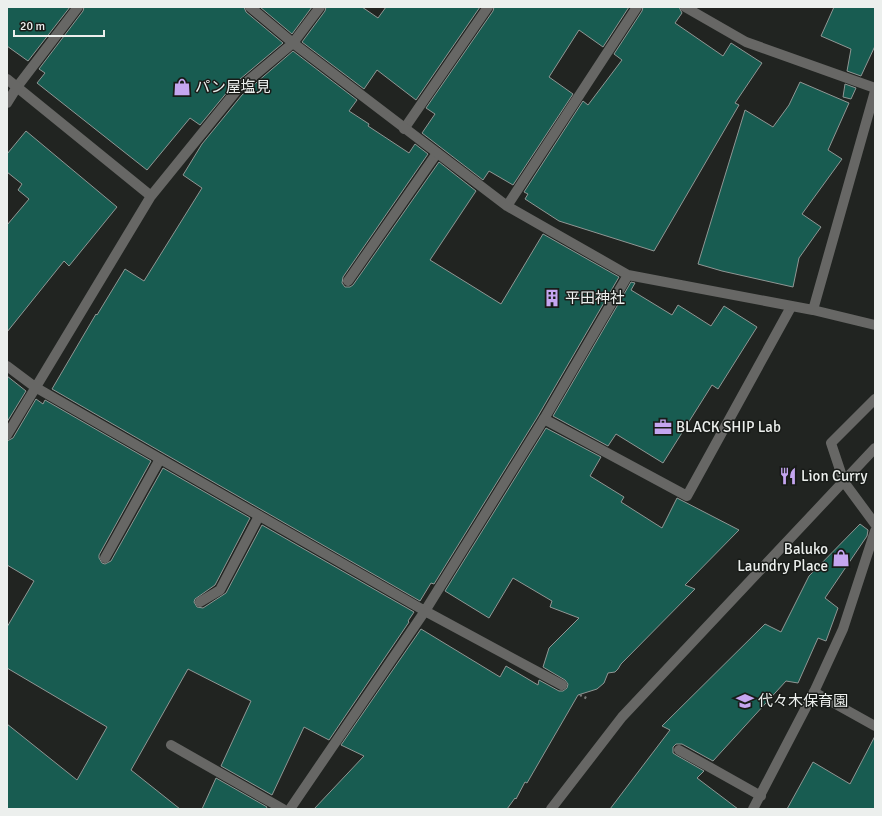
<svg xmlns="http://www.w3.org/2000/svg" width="882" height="816" font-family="Signika,'Noto Sans JP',sans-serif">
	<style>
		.building { fill: #185c51; stroke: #909694 }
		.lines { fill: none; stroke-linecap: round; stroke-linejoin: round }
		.path { stroke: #787b78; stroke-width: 2.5; stroke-dasharray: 2 3; stroke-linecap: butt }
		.service { stroke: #676765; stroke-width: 10 }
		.minor { stroke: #676765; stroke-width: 10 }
		.tertiary { stroke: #676765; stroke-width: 10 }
		.labels { text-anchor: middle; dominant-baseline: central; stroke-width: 3; stroke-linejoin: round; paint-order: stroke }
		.poi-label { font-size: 15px; fill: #ecefed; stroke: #181b18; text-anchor: start }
	</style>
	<rect width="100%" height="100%" fill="#212421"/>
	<path class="building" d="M7,7H70L28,61L7,46Z
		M84,7H244L246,12L283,43L233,85L200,125L190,118L147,170L37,83L45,73L39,69L83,11Z
		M260,7H312L292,34Z
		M326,7H362L378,18L386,7H480L416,100L377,70L364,89L302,42L325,11Z
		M494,7H629L603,47L579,30L549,77L573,94L513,185L489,171L483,180L422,133L435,114L426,108L493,11Z
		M643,7H679L682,13L675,23L723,56L731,43L762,63L735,103L739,105L654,251L559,221L525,199L528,194L524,192L583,101L588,105L622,60L614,54L642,11Z
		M834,7H875V46L861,76L847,71L851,49L821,36Z
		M293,51L357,100L349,111L369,124L368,126L409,153L415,144L428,154L343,277L342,283L345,287H350L353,285L439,162L476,191L430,260L501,304L543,234L619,277L538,416L434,584L431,583L420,601L52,389L96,314L97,315L125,269L144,281L202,188L183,175L202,144L242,95Z
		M800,82L849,103L828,150L842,159L802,214L821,227L799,258L793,287L722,271L698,264L745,110L773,127L789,105Z
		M845,84L856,88L851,99L843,97Z
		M26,131L117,207L69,266L64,261L7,332V225L29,199L18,190L22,184L7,172V154Z
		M631,282L635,283L631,290L672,315L678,305L711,326L724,306L757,327L718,389L712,385L663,463L616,434L608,446L553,416Z
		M7,376L26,391L7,422Z
		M36,399L43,404L45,400L151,461L99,555V558L102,563L105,564L111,561L163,468L250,518L215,585L195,599L194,602L197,607L203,608L226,593L262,525L414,612L408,621L409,622L329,740L304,727L272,795L221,766L251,701L188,669L131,770L180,809H7V724L77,780L107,727L7,668V627L34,581L7,565V441L13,438Z
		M546,428L601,457L590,476L624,497L621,502L662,528L677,498L739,530L685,585L695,589L621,664L618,669L615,672L608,673L604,683L597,689L578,695L527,783L525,782L516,799L515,798L507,809H314L364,756L341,745L421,629L500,677L506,666L538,685L539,680L559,691H563L567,688L568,684L565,680L543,667L549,648L579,618L550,607L552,601L513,578L489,618L445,591Z
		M860,524L868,530L867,536L825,598L838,608L826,641L818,638L798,683L786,681L713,761L682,744H676L673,747V753L676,755L704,771L697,778L738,809H610L670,730L662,726L765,624L781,632L809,576Z
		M875,736V809H787L813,762L850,784Z
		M216,778L267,807L266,809H202Z"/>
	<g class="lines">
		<path class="path" d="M580,695L588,699"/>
		<path class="service" d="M17,87L78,7
			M404,129L488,7
			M348,281L437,153
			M544,419L687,496L791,307
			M105,558L160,459
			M200,602L220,590L259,516
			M814,692L875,726
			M171,745L283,809
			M679,750L761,796"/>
		<path class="minor" d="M250,7L293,43L507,206L628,275L813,310L875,325
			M685,7L746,42L875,88
			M7,79L151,196
			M7,103L17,87
			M507,206L637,7
			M813,310L875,91
			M7,366L35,387L425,611L562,685
			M875,399L831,443L844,482L875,524
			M7,435L151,196L237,90L293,43L320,7
			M290,809L425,611L544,419L628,275
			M753,809L814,692L843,629L875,531"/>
		<path class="tertiary" d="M551,809L622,717L875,448"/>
	</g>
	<defs>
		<g id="shop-bare" transform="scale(1.38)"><path d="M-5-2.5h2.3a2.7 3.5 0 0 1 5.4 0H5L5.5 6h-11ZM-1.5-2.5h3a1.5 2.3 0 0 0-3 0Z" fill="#c5a6f0" stroke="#181b18" stroke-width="2.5" paint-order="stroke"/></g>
		<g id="building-bare" transform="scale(1.38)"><path d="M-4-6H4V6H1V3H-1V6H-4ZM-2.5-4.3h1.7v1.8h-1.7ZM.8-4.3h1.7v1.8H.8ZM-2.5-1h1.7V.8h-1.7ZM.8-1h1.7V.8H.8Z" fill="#c5a6f0" stroke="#181b18" stroke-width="2.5" paint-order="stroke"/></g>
		<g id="office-bare" transform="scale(1.38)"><path d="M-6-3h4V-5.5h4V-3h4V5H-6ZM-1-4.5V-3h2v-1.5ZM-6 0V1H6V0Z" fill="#c5a6f0" stroke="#181b18" stroke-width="2.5" paint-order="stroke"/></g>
		<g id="restaurant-bare" transform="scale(1.38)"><path d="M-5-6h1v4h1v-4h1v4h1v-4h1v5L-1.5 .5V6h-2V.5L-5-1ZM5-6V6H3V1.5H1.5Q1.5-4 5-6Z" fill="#c5a6f0" stroke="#181b18" stroke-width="2.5" paint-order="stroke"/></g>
		<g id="school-bare" transform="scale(1.38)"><path d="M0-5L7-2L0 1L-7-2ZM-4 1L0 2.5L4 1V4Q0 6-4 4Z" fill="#c5a6f0" stroke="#181b18" stroke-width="2.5" paint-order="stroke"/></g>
	</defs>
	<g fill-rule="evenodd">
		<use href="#shop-bare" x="182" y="87"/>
		<use href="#building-bare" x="552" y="298"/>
		<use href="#office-bare" x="663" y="427"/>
		<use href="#restaurant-bare" x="788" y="476"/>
		<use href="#shop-bare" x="841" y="558"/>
		<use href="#school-bare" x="745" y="701"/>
	</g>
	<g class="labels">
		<g class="poi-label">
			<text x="195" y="87">パン屋塩見</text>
			<text x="565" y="298">平田神社</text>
			<text x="676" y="427">BLACK SHIP Lab</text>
			<text x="801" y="476">Lion Curry</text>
			<text x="828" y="549" text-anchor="end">Baluko<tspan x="828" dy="17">Laundry Place</tspan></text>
			<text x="758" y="701">代々木保育園</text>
		</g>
	</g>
	<rect width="882" height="816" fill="none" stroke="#ecefed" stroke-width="16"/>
	<path d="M14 30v6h90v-6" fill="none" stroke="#ecefed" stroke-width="2"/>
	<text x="20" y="30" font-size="12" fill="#ecefed" stroke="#181b18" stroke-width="3" paint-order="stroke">20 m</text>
</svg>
